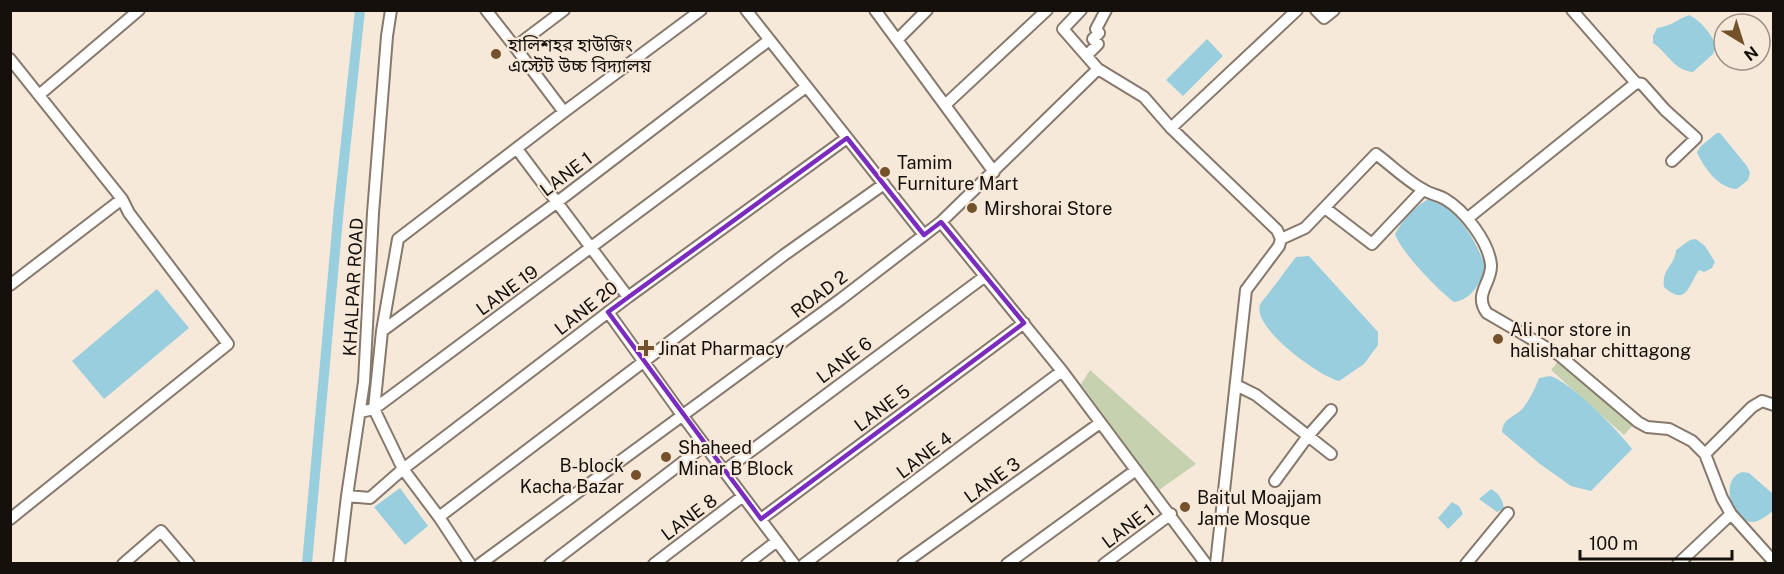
<svg xmlns="http://www.w3.org/2000/svg" width="1784" height="574" font-family="'Public Sans','Noto Sans Bengali',sans-serif">
	<style>
		.green { fill: #c6d1b0 }
		.water { fill: #99cedf }
		.lines { fill: none; stroke-linecap: round; stroke-linejoin: round }
		.canal { stroke: #99cedf; stroke-width: 10 }
		.street-casing { stroke: #86796c; stroke-width: 14 }
		.street { stroke: #fff; stroke-width: 10 }
		.marked { fill: none; stroke: #7b2cbf; stroke-width: 4.5; stroke-linejoin: round }
		.poi-dot { fill: #74512a; stroke: #f7e9da; stroke-width: 2 }
		.labels { text-anchor: middle; dominant-baseline: central; stroke-width: 4.5; stroke-linejoin: round; paint-order: stroke }
		.poi-label { font-size: 18px; fill: #15100b; stroke: #f7e9da; text-anchor: start }
		.street-label { font-size: 18px; fill: #15100b; stroke: #f7e9da }
	</style>
	<rect width="100%" height="100%" fill="#f7e9da"/>
	<path class="green" d="M1561,358L1636,422L1624,435L1551,370Z
		M1090,370L1196,464L1159,490L1081,384Z"/>
	<path class="water" d="M1689,15C1701,21 1711,33 1716,46L1713,54L1693,72C1673,70 1668,53 1653,43V36L1657,28C1672,26 1676,20 1689,15Z
		M1207,39L1223,56L1183,96L1166,80Z
		M1717,133H1720L1747,166L1750,173L1748,180L1737,189C1719,189 1703,167 1697,152L1701,146Z
		M1432,197C1459,212 1476,240 1486,268C1480,284 1471,300 1454,302C1438,290 1401,252 1395,234C1404,218 1415,206 1432,197Z
		M1696,239L1705,246L1715,262L1712,268L1704,272L1699,270C1688,286 1687,307 1664,287C1661,269 1675,266 1676,250L1690,240Z
		M1309,256L1378,332V345L1364,364L1339,381C1319,376 1252,328 1260,305C1262,300 1268,295 1271,290C1280,279 1287,268 1296,257Z
		M157,289L189,328L104,399L72,361Z
		M1550,376C1571,382 1618,430 1632,449L1591,491L1571,486L1540,464L1502,432C1503,417 1516,417 1523,408C1530,399 1535,389 1539,378Z
		M1742,472L1749,473L1773,494V511C1767,515 1760,522 1752,522C1731,522 1719,479 1742,472Z
		M400,488L428,526L405,545L374,507Z
		M1491,489C1499,493 1503,500 1504,509L1497,512L1479,499Z
		M1452,502L1459,506L1463,514L1448,529L1438,518Z"/>
	<g class="lines">
		<path class="canal" d="M307,564L339,207L360,10"/>
		<g class="street-casing">
			<path id="street" d="M486,10L515,47
				M746,10L924,235
				M875,10L994,172
				M1081,10L1063,29L1098,69L1144,97L1171,128L1277,230L1281,239L1279,246L1246,290L1216,564
				M1316,10L1324,18L1334,10
				M897,40L927,10
				M1087,55L1098,44L1093,39L1099,33L1096,29L1106,10
				M10,59L122,199L129,213L228,344L10,519
				M1636,83L1642,84L1665,110L1696,138L1672,161
				M39,95L139,10
				M945,105L1047,10
				M564,112L515,47L564,10
				M1171,128L1297,10
				M517,149L628,297
				M1325,208L1372,244L1423,190
				M1468,218L1636,83L1572,10
				M941,222L1062,371L1206,564
				M1281,239L1305,228L1376,154C1391,165 1407,181 1424,190C1430,194 1438,195 1445,199C1464,210 1489,242 1491,265C1492,283 1473,294 1487,313L1559,355L1638,422L1647,427L1669,429L1692,441L1705,454L1722,498L1731,514L1774,562
				M10,285L122,199
				M608,312L682,415L794,564
				M382,331L556,203L768,41
				M1236,385L1256,395L1331,454
				M374,409L382,331L398,239L564,112L701,10
				M374,409L403,469L439,517L470,564
				M360,412L374,409L806,87
				M1705,454L1752,407L1762,401L1774,405
				M724,471L984,277
				M1275,481L1308,436L1331,410
				M347,496L370,498L403,469L628,297L847,138
				M439,517L784,255L884,184
				M761,519L1024,323
				M123,564L161,531L189,564
				M339,564L347,496L364,382L373,213L387,36L391,10
				M480,564L841,299L941,222L1098,69
				M550,564L705,445
				M654,564L743,496
				M747,564L777,541
				M804,564L1062,371
				M903,564L1100,423
				M1007,564L1136,470
				M1104,564L1171,514
				M1466,564L1508,513
				M1678,564L1731,514"/>
		</g>
		<use href="#street" class="street"/>
	</g>
	<path class="marked" d="M847,138L924,235L941,222L1024,323L761,519L608,312Z"/>
	<g class="poi-dot">
		<circle cx="496" cy="54" r="6"/>
		<circle cx="885" cy="172" r="6"/>
		<circle cx="972" cy="208" r="6"/>
		<circle cx="1498" cy="339" r="6"/>
		<path d="M643 339h6v6h6v6h-6v6h-6v-6h-6v-6h6z"/>
		<circle cx="666" cy="457" r="6"/>
		<circle cx="636" cy="475" r="6"/>
		<circle cx="1185" cy="507" r="6"/>
	</g>
	<g class="labels">
		<g class="poi-label">
			<text x="508" y="44">হালিশহর হাউজিং<tspan x="508" dy="21">এস্টেট উচ্চ বিদ্যালয়</tspan></text>
			<text x="897" y="162">Tamim<tspan x="897" dy="21">Furniture Mart</tspan></text>
			<text x="984" y="208">Mirshorai Store</text>
			<text x="1510" y="329">Ali nor store in<tspan x="1510" dy="21">halishahar chittagong</tspan></text>
			<text x="658" y="348">Jinat Pharmacy</text>
			<text x="678" y="447">Shaheed<tspan x="678" dy="21">Minar B Block</tspan></text>
			<text x="624" y="465" text-anchor="end">B-block<tspan x="624" dy="21">Kacha Bazar</tspan></text>
			<text x="1197" y="497">Baitul Moajjam<tspan x="1197" dy="21">Jame Mosque</tspan></text>
		</g>
		<g class="street-label">
			<text transform="translate(566 174) rotate(-37)">LANE 1</text>
			<text transform="translate(353 287) rotate(-87)">KHALPAR ROAD</text>
			<text transform="translate(507 290) rotate(-36)">LANE 19</text>
			<text transform="translate(819 294) rotate(-37)">ROAD 2</text>
			<text transform="translate(586 308) rotate(-38)">LANE 20</text>
			<text transform="translate(844 360) rotate(-37)">LANE 6</text>
			<text transform="translate(882 408) rotate(-37)">LANE 5</text>
			<text transform="translate(924 455) rotate(-37)">LANE 4</text>
			<text transform="translate(992 480) rotate(-36)">LANE 3</text>
			<text transform="translate(689 517) rotate(-37)">LANE 8</text>
			<text transform="translate(1128 526) rotate(-37)">LANE 1</text>
		</g>
	</g>
	<rect width="1784" height="574" fill="none" stroke="#15100b" stroke-width="24"/>
	<g transform="translate(1742 42) rotate(142)"><circle r="28" fill="#f7e9da" stroke="#9d9287" stroke-width="1.5"/>
	<path d="M0-4.5L10 22L0 15L-10 22Z" fill="#74512a"/>
	<text y="-9" font-size="16" font-weight="bold" text-anchor="middle" fill="#15100b">N</text>
	</g>
	<path d="M1580 550v9h152v-9" fill="none" stroke="#15100b" stroke-width="3"/>
	<text x="1589" y="550" font-size="18" fill="#15100b" stroke="#f7e9da" stroke-width="4.5" paint-order="stroke">100 m</text>
</svg>
